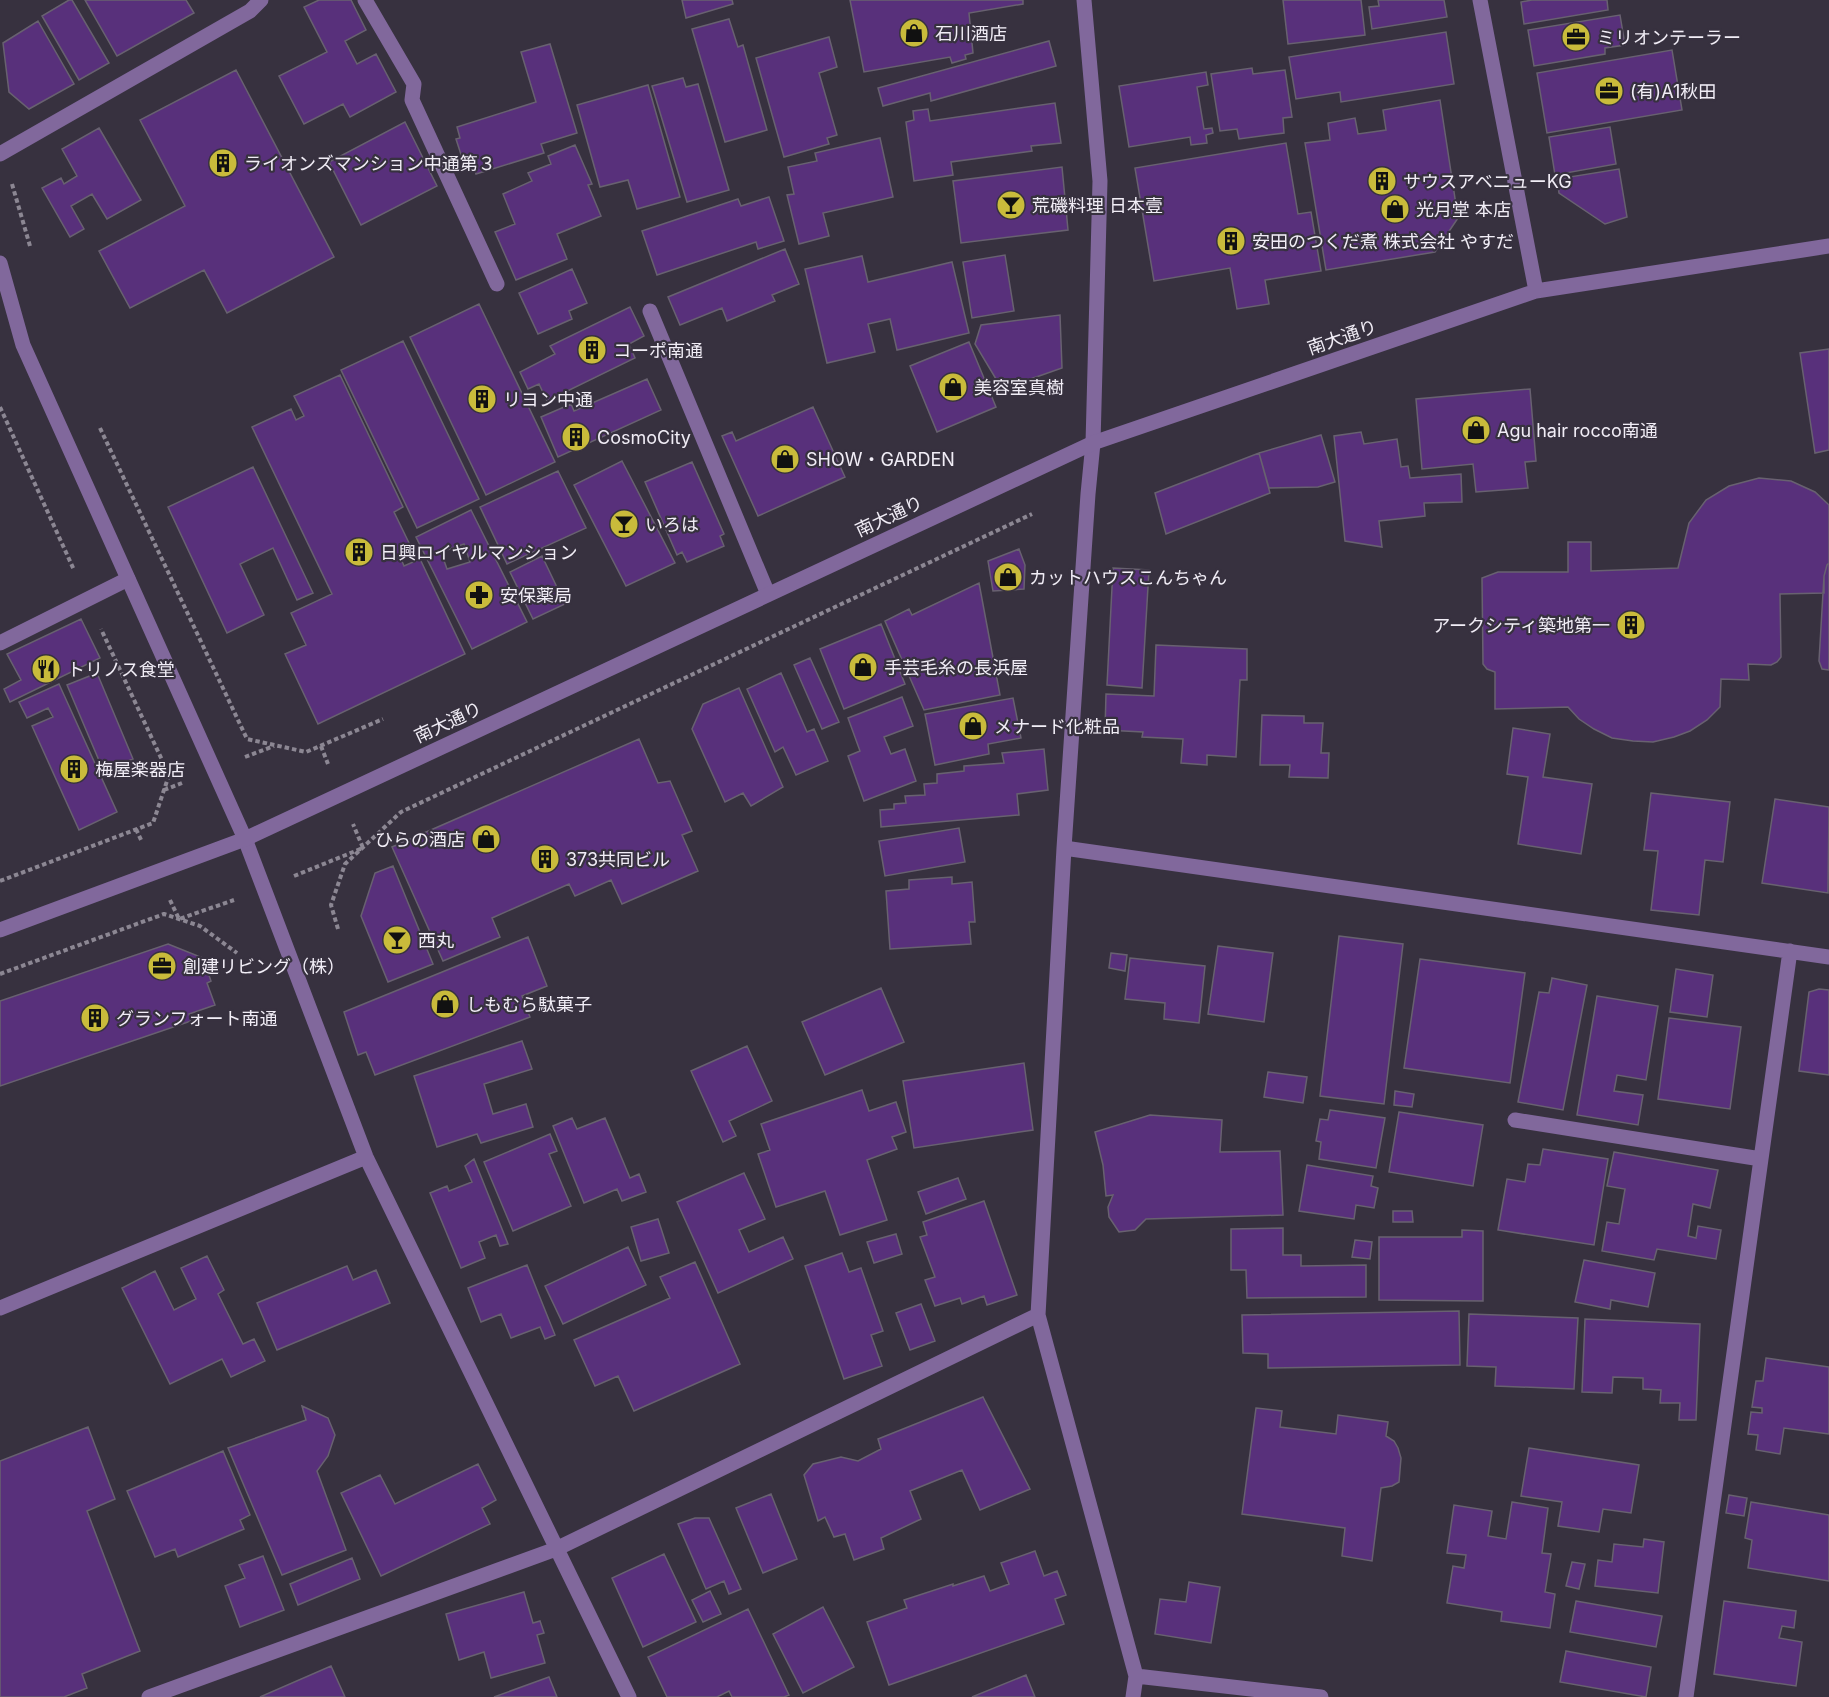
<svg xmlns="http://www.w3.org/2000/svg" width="1829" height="1697" font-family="Inter,'Noto Sans JP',sans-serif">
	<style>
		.building { fill: #58307b; stroke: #686170; stroke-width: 1.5; fill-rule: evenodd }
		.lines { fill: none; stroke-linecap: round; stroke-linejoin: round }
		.path { stroke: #8c8793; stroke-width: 4; stroke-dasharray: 4.5 3; stroke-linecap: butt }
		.minor { stroke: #81689c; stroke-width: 15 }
		.tertiary { stroke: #81689c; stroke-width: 15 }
		.labels { text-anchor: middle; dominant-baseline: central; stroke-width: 4.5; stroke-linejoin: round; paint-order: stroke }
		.poi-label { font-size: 18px; fill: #f1edf6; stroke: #37313f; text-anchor: start }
		.street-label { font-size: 18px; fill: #f1edf6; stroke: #37313f }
	</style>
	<rect width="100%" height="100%" fill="#37313f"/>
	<path class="building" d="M69,0H72L109,63L79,80L42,16Z
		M85,0H186L194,13L117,56Z
		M319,0H351L366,30L345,41L357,64L376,54L396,92L350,117L343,104L304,124L279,76L327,52L304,7Z
		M682,0H732L733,4L686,18Z
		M850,0H1023V4L969,13L973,53L965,55L966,59L952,63L950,57L864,72Z
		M1283,0H1361L1365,35L1288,44Z
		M1378,0H1444L1447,17L1372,29L1369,7L1379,6Z
		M1532,0H1607L1608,10L1524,24L1521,2Z
		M1620,15L1625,45L1605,48V54L1534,66L1528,30Z
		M729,19L738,47L743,45L767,130L725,142L692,29Z
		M38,21L74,84L29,109L9,92L3,43Z
		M1446,32L1454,84L1341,102L1340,92L1296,99L1289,57Z
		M829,37L837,67L819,73L837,135L827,138L829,144L784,157L756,58Z
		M1049,41L1056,66L931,101L930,93L883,106L878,88Z
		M550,44L577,133L541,144L544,153L476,174L472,161L464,164L456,139L460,138L457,127L536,102L521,52Z
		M1672,50L1682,110L1547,133L1537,73Z
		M1252,68L1253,74L1285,70L1292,117L1283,118L1284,133L1239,139L1237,129L1220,131L1211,74Z
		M236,70L334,257L227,313L204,270L130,308L99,251L185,206L140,120Z
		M1206,72L1208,85L1197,87L1204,129L1212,128L1213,133L1206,135L1207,143L1191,145L1190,137L1129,147L1119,86Z
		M683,78L686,87L698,84L729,190L687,202L652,86Z
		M648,85L680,197L637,209L628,180L600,187L577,105Z
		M1440,100L1458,218L1435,252L1326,270L1305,143L1330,140L1328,123L1355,118L1358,134L1386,130L1383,110Z
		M1055,103L1061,143L1031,146L1032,151L951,162L953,175L914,181L906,122L914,120L913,111L928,109L930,121Z
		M405,122L437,186L361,225L329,162Z
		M1610,127L1616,164L1555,175L1549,137Z
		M99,128L141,200L107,219L92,194L71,206L84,229L70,237L42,188L61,178L64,184L77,176L62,149Z
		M880,138L893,197L823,213L829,236L799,244L787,195L794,194L788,167L817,161L815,153Z
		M1286,143L1298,214L1311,212L1321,271L1265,280L1269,304L1237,309L1230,268L1154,281L1135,168Z
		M575,145L592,184L588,185L601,216L557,234L567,259L516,280L495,232L515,224L503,194L532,181L528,173L551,164L548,156Z
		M1062,167L1068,230L961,243L953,181Z
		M1619,169L1627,217L1605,224L1559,193L1557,179Z
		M769,197L784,241L758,249L756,242L657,275L642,231L738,199L741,206Z
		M785,249L799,284L772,295L775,301L727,321L722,308L680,325L668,297Z
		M1005,255L1014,311L972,318L963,262Z
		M862,256L868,282L952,262L969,333L897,350L890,319L868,324L875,352L827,363L805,269Z
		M572,269L587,303L569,311L572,319L538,334L519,293Z
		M479,304L555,462L486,495L410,337Z
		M630,307L644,336L629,344L635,358L547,401L539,384L528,389L520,372L555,354L550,346Z
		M1060,315L1062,368L1002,389L975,344L981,325Z
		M403,341L479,499L417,528L341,370Z
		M969,342L996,407L937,432L910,366Z
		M1829,349V450L1815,453L1800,353Z
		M340,375L403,507L394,512L412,549L399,554L404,566L420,559L465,654L318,724L285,654L306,645L291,613L332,594L252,427L291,409L296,420L304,416L294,396Z
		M647,379L661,410L558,457L541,417L571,404L574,411Z
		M1530,389L1536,461L1525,462L1528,488L1476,492L1473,464L1422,469L1416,399Z
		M813,407L845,477L758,516L722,436L732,432L736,441Z
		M1361,432L1364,444L1397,439L1401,467L1408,466L1410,478L1461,474L1462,502L1424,503L1425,516L1379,521L1382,547L1345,541L1334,436Z
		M1321,435L1335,482L1318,487L1269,488L1259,453Z
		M1259,453L1270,493L1166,534L1155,493Z
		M622,461L675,563L626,586L574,485Z
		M692,462L724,534L720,536L724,546L687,562L682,552L677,555L645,482Z
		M253,467L313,593L297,600L273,548L240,564L264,615L227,633L168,507Z
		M558,471L586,528L507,564L480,507Z
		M1759,478L1791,481L1815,492L1829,505V563L1827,565L1824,576V593L1780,594L1781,657L1777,662L1771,665L1748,664L1749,680L1721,679L1720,707L1707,720L1690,731L1674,737L1653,742L1633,741L1612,738L1594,729L1579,719L1568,707L1495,709V672L1487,669L1483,664L1482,578L1498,572H1568V542H1591V571L1678,568L1689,523L1706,500L1729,486Z
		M471,510L527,622L472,649L416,537ZM464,544L470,562L447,569L441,552Z
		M1019,549L1025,565L1024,589L993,591L988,561Z
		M542,556L565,604L533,619L510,572Z
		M1829,563V670L1822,669L1819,661L1824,576L1827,565Z
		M1113,568L1149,570L1142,688L1107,685Z
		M979,583L1000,695L924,710L885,621L909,609L912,615Z
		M81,619L100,658L10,702L4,689L21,680L7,654Z
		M881,624L905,684L844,709L820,649Z
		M1156,645L1247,649V680H1240L1236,757L1207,755V765L1181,763L1183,739L1142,737L1143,732L1105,730L1106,694L1154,696Z
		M810,658L839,722L822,729L794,665Z
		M97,673L133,759L120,764L123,770L106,777L67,685Z
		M781,673L807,732L814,729L828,761L796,775L783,747L775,752L747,689Z
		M59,684L117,812L79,830L32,726L53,717L48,708L27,718L19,702Z
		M739,688L783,787L751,806L743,793L725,802L692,729L703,704Z
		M902,697L913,726L884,737L891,754L905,749L916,781L864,801L848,756L860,751L848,718Z
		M1013,698L1021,738L988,744L989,754L935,765L925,714Z
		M1262,715L1304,716V723H1323L1321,753H1329L1328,778L1289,777L1290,765H1260Z
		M1513,728L1550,734L1543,777L1592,784L1581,854L1518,844L1528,777L1507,774Z
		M639,739L658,783L670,781L692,831L682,835L698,871L622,904L611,880L575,896L569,884L492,918L500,937L443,961L392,847Z
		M1044,749L1048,790L1017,794L1019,815L881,827L880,810L894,809V804L906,803L905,796L925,795L924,784L937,783V774L964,771V766L1004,763L1002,753Z
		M1651,793L1730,802L1723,862L1705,860L1699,915L1651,910L1658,851L1644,850Z
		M1775,799L1829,807L1828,893L1762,883Z
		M959,828L965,862L885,876L879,841Z
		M393,866L433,964L388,982L361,916L375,873Z
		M952,877V884L972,882L975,922H969L971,944L890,949L886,891L909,889V880Z
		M1339,936L1403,944L1384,1104L1320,1096Z
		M528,937L547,986L522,996L530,1017L375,1075L366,1052L358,1055L344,1012Z
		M168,944L203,958L211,981L207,983L215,1005L189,1014L191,1021L0,1086V1001Z
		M1218,946L1273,953L1264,1022L1208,1014Z
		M1111,953L1127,955L1125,971L1109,968Z
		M1130,958L1205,966L1199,1023L1164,1019L1165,1003L1125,999Z
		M1420,959L1525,973L1510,1083L1404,1068Z
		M1676,969L1713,975L1707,1017L1670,1012Z
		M1552,978L1587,985L1563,1110L1518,1102L1539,992L1549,993Z
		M881,988L904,1042L825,1075L802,1022Z
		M1819,989L1829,990V1075L1799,1071L1809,992Z
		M1597,996L1658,1006L1646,1080L1617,1075L1614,1091L1643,1095L1638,1125L1577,1115Z
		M1669,1018L1741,1027L1730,1109L1658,1099Z
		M522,1041L532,1069L484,1084L493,1114L526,1104L533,1127L481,1143L477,1134L437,1147L414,1076Z
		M747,1046L772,1101L729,1121L736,1136L723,1142L691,1071Z
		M1024,1063L1033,1130L914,1148L903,1081Z
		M1268,1072L1307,1077L1303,1103L1264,1097Z
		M862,1090L869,1111L896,1102L906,1132L892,1137L897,1149L867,1160L887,1220L840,1235L825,1191L776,1207L758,1154L770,1150L761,1124Z
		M1395,1091L1414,1094L1412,1107L1394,1105Z
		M1330,1110L1385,1118L1376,1168L1319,1159L1321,1142L1316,1141L1320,1119L1328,1120Z
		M1399,1112L1483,1125L1473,1186L1389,1172Z
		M1150,1115L1222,1120L1220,1152L1280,1151L1283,1215L1146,1219L1135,1230L1119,1232L1109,1217L1108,1207L1113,1195L1106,1196L1103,1165L1095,1132Z
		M572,1118L577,1129L605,1118L630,1178L639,1174L646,1192L622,1201L617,1189L584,1203L553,1126Z
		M550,1134L557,1151L549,1154L571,1206L513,1231L484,1162Z
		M1543,1149L1608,1159L1594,1245L1498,1230L1507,1179L1525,1182L1528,1164L1540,1165Z
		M1614,1152L1718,1170L1710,1208L1693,1204L1688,1236L1696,1238L1698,1226L1721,1230L1716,1259L1657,1249L1654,1260L1602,1251L1607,1222L1619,1224L1625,1189L1607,1186Z
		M474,1159L508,1244L500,1246L496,1235L479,1242L485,1258L461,1268L430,1193L447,1186L449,1191L472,1182L465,1166Z
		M1307,1165L1373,1176L1371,1186L1378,1188L1374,1208L1356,1205L1354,1219L1299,1211Z
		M744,1173L765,1219L739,1230L749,1252L783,1237L793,1259L718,1293L677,1202Z
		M958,1178L966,1199L926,1214L918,1192Z
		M984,1201L1017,1295L987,1305L984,1296L962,1304L960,1298L935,1306L925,1280L935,1277L920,1237L927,1235L923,1222Z
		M1393,1211H1412L1413,1222H1393Z
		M658,1219L669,1253L641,1261L631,1227Z
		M1283,1228V1255H1301V1266L1366,1265V1297L1247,1298L1246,1270H1231V1229Z
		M1462,1230L1483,1231V1301L1379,1300V1237H1462Z
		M896,1234L902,1254L874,1263L867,1242Z
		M1355,1240L1372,1242L1370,1259L1352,1257Z
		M628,1247L646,1285L563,1324L545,1286Z
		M842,1253L849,1272L861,1268L883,1331L871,1335L882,1366L844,1379L805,1266Z
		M207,1256L224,1290L218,1294L243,1344L254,1339L265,1361L231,1377L222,1359L170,1384L122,1288L155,1271L174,1310L196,1299L181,1268Z
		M1584,1260L1655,1273L1648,1307L1611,1300L1610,1309L1575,1302Z
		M695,1262L740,1364L634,1411L618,1376L595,1386L574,1340L670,1298L660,1277Z
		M527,1265L555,1335L545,1339L540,1327L511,1338L501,1314L481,1322L468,1288Z
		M347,1266L353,1280L376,1270L390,1303L277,1350L257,1303Z
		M921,1304L935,1341L910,1350L896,1313Z
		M1459,1311L1460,1365L1268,1368V1354L1243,1353L1242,1315Z
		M1469,1314L1578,1318L1574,1389L1495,1386L1496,1367L1467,1366Z
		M1585,1319L1700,1324L1696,1420H1679L1680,1403H1660L1661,1390L1643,1389V1378L1613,1377L1612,1393L1582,1392Z
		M1766,1358L1829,1367V1434L1784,1428L1780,1454L1756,1450L1758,1435L1748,1434L1751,1412L1762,1413V1408L1752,1407L1756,1381H1763Z
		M983,1397L1030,1489L980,1510L962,1470L910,1491L921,1519L881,1538L884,1549L854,1560L845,1534L834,1537L825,1517L818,1521L804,1475L813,1464L841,1457L858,1461L881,1449L878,1439Z
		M302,1406L328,1418L335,1435L328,1456L317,1471L346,1550L282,1575L228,1448L306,1420Z
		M1256,1408L1282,1411L1280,1427L1336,1434L1338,1415L1388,1422L1386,1436L1394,1441L1398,1448L1401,1458L1399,1482L1392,1486L1381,1488L1372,1561L1342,1556L1345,1528L1242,1514Z
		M88,1427L115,1499L87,1511L140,1651L82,1674L87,1688L64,1697H0V1461Z
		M1529,1448L1639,1465L1631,1513L1603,1509L1599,1532L1558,1526L1562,1502L1521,1496Z
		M223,1451L250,1515L240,1520L244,1529L178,1557L175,1549L155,1557L127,1491Z
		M478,1464L496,1500L482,1508L490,1524L381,1576L341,1493L380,1475L395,1504Z
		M771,1494L797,1559L763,1573L736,1508Z
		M1729,1495L1747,1498L1744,1516L1726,1513Z
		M1512,1502L1548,1508L1542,1553L1551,1554L1545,1592L1555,1594L1550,1628L1501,1621L1502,1612L1447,1603L1453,1566L1464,1568L1466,1555L1447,1553L1454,1505L1492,1511L1488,1536L1506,1539Z
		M1751,1502L1829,1515V1581L1748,1568L1752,1540L1745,1538Z
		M695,1518H709L741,1589L729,1594L724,1581L706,1589L678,1524Z
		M1644,1539L1664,1542L1658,1593L1595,1586L1598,1560L1612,1562L1614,1544L1643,1547Z
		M1035,1551L1044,1576L1057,1571L1066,1595L1055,1599L1064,1624L889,1685L867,1622L907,1608L904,1600L953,1584V1586L984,1576L990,1591L1009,1584L1001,1563Z
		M664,1554L696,1622L643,1647L612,1578Z
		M263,1556L284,1610L240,1627L225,1586L245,1578L239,1565Z
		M352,1558L360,1579L298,1605L290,1584Z
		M1572,1562L1585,1564L1579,1589L1566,1586Z
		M1189,1582L1220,1587L1211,1643L1155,1634L1160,1599L1186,1602Z
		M710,1591L721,1614L703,1622L692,1600Z
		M524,1592L533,1623L540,1621L544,1633L537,1635L545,1663L491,1678L484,1652L459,1660L446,1614Z
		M1576,1601L1662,1616L1656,1647L1570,1632Z
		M1724,1601L1796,1611L1794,1628L1782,1626L1779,1638L1802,1642L1796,1686L1714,1674Z
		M823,1607L854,1667L803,1693L773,1634Z
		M748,1609L789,1695L784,1697H732L729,1691L717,1697H667L648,1657Z
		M1566,1651L1651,1667L1646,1697L1560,1682Z
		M331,1666L345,1697H260Z
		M1026,1675L1035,1697H972Z
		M549,1677L557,1697H494Z"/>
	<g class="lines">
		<path class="path" d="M12,184L30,246
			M0,407L74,570
			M100,428L247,739L306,752L383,719
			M321,746L328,764
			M245,757L274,746
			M164,790L182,783
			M136,829L142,842
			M294,876L363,848L353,824
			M0,881L153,823L169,775L101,629
			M170,900L179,919L234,900
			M338,929L331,905L345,864L401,812L1032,514
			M0,974L164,914L200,926L237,953"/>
		<path class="minor" d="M365,0L414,84L412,100L497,284
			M1084,0L1100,181L1093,443L1088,494L1064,848L1038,1315L1136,1676L1133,1697
			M0,154L250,11L261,0
			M650,311L768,594
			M0,643L128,579
			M245,839L366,1157L629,1697
			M1064,848L1829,957
			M1515,1120L1761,1159
			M0,1308L366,1157
			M1136,1676L1321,1697
			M149,1697L556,1549L1038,1315
			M1686,1697L1790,951"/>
		<path class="tertiary" d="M1480,0L1536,291
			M0,263L23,345L245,839
			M0,930L245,839L1093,443L1536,291L1829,246"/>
	</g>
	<defs>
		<g id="shop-disc" transform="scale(1.5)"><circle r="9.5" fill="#c9bb3b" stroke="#37313f"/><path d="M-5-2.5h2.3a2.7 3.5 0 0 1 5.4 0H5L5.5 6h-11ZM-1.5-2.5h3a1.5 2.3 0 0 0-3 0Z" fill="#111"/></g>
		<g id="office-disc" transform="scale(1.5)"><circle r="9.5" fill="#c9bb3b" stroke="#37313f"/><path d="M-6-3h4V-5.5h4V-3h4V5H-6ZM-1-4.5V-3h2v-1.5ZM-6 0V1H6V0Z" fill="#111"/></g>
		<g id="building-disc" transform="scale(1.5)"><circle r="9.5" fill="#c9bb3b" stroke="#37313f"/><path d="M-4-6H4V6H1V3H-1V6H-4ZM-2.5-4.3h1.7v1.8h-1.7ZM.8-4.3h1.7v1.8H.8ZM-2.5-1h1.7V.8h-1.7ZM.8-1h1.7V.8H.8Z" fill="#111"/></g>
		<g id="bar-disc" transform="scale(1.5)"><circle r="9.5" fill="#c9bb3b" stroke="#37313f"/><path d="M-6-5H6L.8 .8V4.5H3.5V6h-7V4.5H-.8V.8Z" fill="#111"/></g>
		<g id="pharmacy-disc" transform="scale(1.5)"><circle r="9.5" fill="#c9bb3b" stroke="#37313f"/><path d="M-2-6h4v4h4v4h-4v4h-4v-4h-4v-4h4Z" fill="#111"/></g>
		<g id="restaurant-disc" transform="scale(1.5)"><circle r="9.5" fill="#c9bb3b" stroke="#37313f"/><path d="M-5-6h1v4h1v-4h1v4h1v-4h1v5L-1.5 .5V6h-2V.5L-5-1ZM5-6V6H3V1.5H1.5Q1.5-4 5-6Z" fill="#111"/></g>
	</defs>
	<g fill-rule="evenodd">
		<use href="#shop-disc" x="914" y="33"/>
		<use href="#office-disc" x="1576" y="37"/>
		<use href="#office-disc" x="1609" y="91"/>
		<use href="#building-disc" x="223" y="163"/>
		<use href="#building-disc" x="1382" y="181"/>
		<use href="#bar-disc" x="1011" y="205"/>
		<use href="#shop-disc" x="1395" y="209"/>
		<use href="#building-disc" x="1231" y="241"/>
		<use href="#building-disc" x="592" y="350"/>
		<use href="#shop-disc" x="953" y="387"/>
		<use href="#building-disc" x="482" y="399"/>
		<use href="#shop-disc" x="1476" y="430"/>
		<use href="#building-disc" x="576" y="437"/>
		<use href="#shop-disc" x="785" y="459"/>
		<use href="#bar-disc" x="624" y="524"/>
		<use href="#building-disc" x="359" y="552"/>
		<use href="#shop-disc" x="1008" y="577"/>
		<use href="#pharmacy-disc" x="479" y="595"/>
		<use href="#building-disc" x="1631" y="625"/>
		<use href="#shop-disc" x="863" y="667"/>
		<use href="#restaurant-disc" x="46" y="669"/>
		<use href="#shop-disc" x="973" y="726"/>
		<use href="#building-disc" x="74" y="769"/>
		<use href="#shop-disc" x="486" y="839"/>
		<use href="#building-disc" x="545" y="859"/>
		<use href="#bar-disc" x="397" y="940"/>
		<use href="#office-disc" x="162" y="966"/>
		<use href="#shop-disc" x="445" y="1004"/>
		<use href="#building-disc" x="95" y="1018"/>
	</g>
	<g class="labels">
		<g class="poi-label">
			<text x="935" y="33">石川酒店</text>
			<text x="1597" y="37">ミリオンテーラー</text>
			<text x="1630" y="91">(有)A1秋田</text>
			<text x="244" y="163">ライオンズマンション中通第３</text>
			<text x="1403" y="181">サウスアベニューKG</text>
			<text x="1032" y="205">荒磯料理 日本壹</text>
			<text x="1416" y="209">光月堂 本店</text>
			<text x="1252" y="241">安田のつくだ煮 株式会社 やすだ</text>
			<text x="613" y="350">コーポ南通</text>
			<text x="974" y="387">美容室真樹</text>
			<text x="503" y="399">リヨン中通</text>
			<text x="1497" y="430">Agu hair rocco南通</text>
			<text x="597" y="437">CosmoCity</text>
			<text x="806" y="459">SHOW・GARDEN</text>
			<text x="645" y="524">いろは</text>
			<text x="380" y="552">日興ロイヤルマンション</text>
			<text x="1029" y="577">カットハウスこんちゃん</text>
			<text x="500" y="595">安保薬局</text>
			<text x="1610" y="625" text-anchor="end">アークシティ築地第一</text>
			<text x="884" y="667">手芸毛糸の長浜屋</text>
			<text x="67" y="669">トリノス食堂</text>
			<text x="994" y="726">メナード化粧品</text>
			<text x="95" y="769">梅屋楽器店</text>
			<text x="465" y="839" text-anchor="end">ひらの酒店</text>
			<text x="566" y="859">373共同ビル</text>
			<text x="418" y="940">西丸</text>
			<text x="183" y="966">創建リビング（株）</text>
			<text x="466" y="1004">しもむら駄菓子</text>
			<text x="116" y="1018">グランフォート南通</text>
		</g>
		<g class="street-label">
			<text transform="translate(1342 337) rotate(-19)">南大通り</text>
			<text transform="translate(889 516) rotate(-25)">南大通り</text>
			<text transform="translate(448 722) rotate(-25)">南大通り</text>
		</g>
	</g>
</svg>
